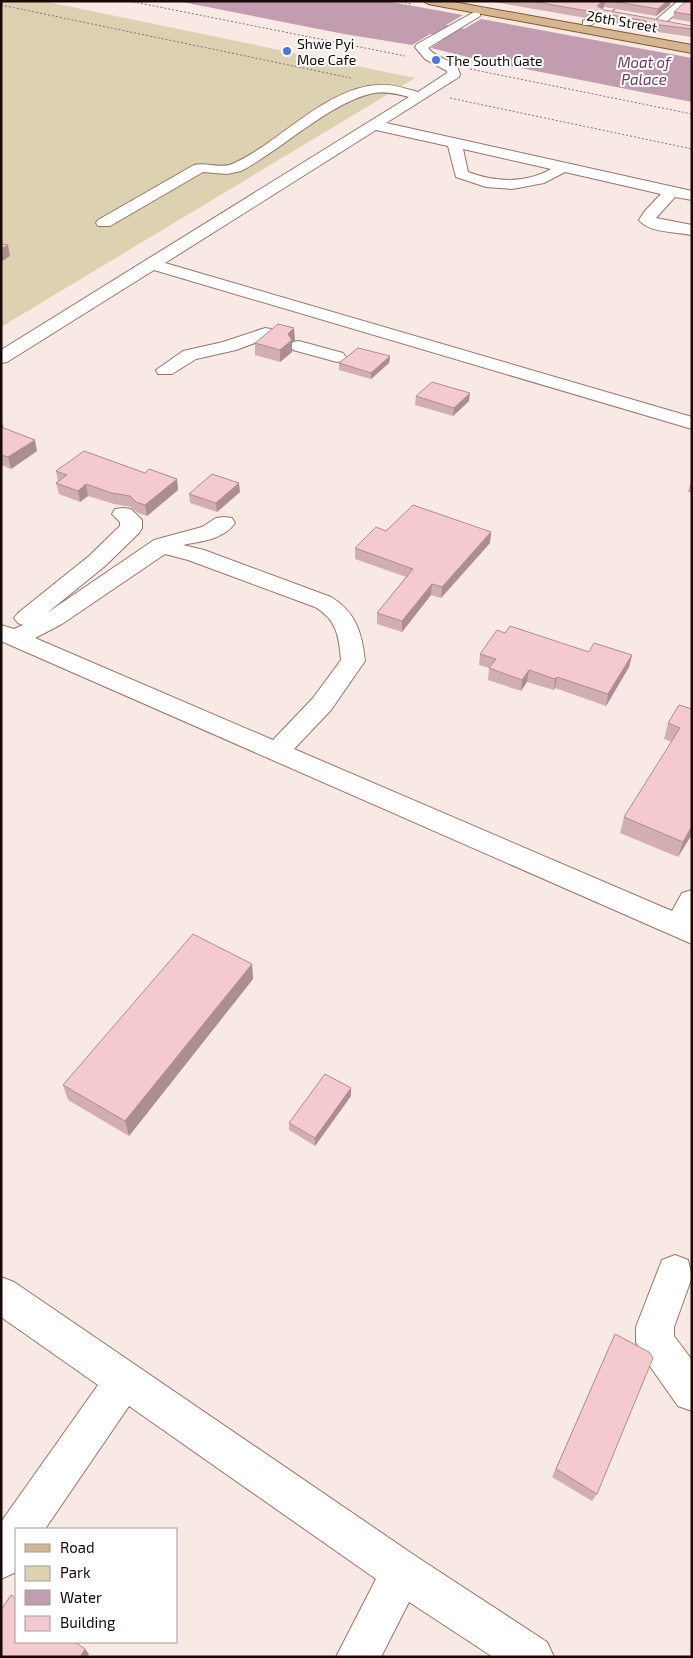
<svg xmlns="http://www.w3.org/2000/svg" width="693" height="1658" font-family="'Exo 2',sans-serif">
	<style>
		.green { fill: #dcd2b1 }
		.water { fill: #c19daf }
		.lines { fill: none; stroke-linecap: round; stroke-linejoin: round }
		.minor-casing { stroke: #977569; stroke-width: 2 }
		.major-casing { stroke: #815830; stroke-width: 2 }
		.path { stroke: #837571; stroke-width: 1; stroke-dasharray: 2 2; stroke-linecap: butt }
		.minor { fill: #fff; fill-rule: evenodd }
		.major { fill: #d6b591; fill-rule: evenodd }
		.wall { fill: #d3aeb1 }
		.shaded-wall { fill: #ac8d90 }
		.building { fill: #f5cace; stroke: #ac8d90 }
		.poi-dot { fill: #4e73e6; stroke: #fff; stroke-width: 2 }
		.labels { text-anchor: middle; dominant-baseline: central; stroke-width: 4; stroke-linejoin: round; paint-order: stroke }
		.far-street-label { font-size: 14px; fill: #160906; stroke: #fff }
		.far-poi-label { font-size: 14px; fill: #160906; stroke: #fff; text-anchor: start }
		.far-water-label { font-size: 15px; font-style: italic; fill: #703e5a; stroke: #fff }
	</style>
	<rect width="100%" height="100%" fill="#f9e9e4"/>
	<path class="green" d="M1,1H43L415,78L1,327Z"/>
	<path class="water" d="M177,1H386L463,15L446,25L464,29L481,19L692,58V102L480,60L431,48L447,37L430,34L412,45L344,34Z"/>
	<g class="lines">
		<g class="minor-casing">
			<path id="minor" d="M613,1H626L591,25H583V21Z
				M678,1H690L664,24H656V20Z
				M476,11L480,12V16L428,48L433,53L457,66L460,74L459,77L386,123L692,191V200L675,197L656,218L692,225V235C677,232 649,233 639,220L644,212L661,194L565,172L544,183L512,189L486,187L456,177L448,146L376,130L165,263L692,417V429L154,270L7,362L1,363V350L409,97C398,94 386,91 374,93C332,101 281,150 241,171L227,174L203,172L110,226H98L96,223L98,220L194,165C206,162 221,169 232,164C279,144 326,86 380,85C393,84 406,89 418,92L447,73V71L425,59L415,47L417,44ZM463,149L551,169C525,184 494,182 468,172Z
				M265,328L271,329L274,333L271,337L236,350L196,359L172,374H158L156,370L183,351L223,342Z
				M299,341L343,353L346,357L343,361L337,362L293,350L290,346L293,342Z
				M123,508L131,509L142,520V528L139,533L105,566L47,613L154,540L202,527L216,518L224,517L232,518L235,523C223,540 201,541 183,545L204,550L331,597C356,612 362,633 365,661L331,710L294,749L672,911L682,893L692,890V944L1,641V625L14,629L23,625L18,623L14,618L18,613L89,556L120,526V522L112,514L115,509ZM165,554L188,560L315,607C337,620 339,636 341,660L313,698L273,740L35,638L62,624Z
				M675,1255L688,1260L692,1277L674,1327V1336L692,1360V1411L678,1406L642,1355L636,1342V1327L662,1260Z
				M1,1277L14,1282L417,1557L547,1642L554,1657H493L409,1602L381,1657H336L376,1579L129,1406L45,1529H16V1572L1,1579V1522L98,1385L1,1317Z"/>
		</g>
		<g class="major-casing">
			<path id="major" d="M423,1H448L692,45V53L428,4Z"/>
		</g>
		<path class="path" d="M129,1L405,56
			M397,1L411,4
			M1,5L351,78
			M470,69L692,114
			M450,98L692,149"/>
		<use href="#minor" class="minor"/>
		<use href="#major" class="major"/>
	</g>
	<path class="wall" d="M488,1H671L670,5L656,16L604,7L602,8L605,10L692,26V37L644,30V28Z
		M692,1V22L673,19L674,12Z
		M295,340L292,342V352L280,362L255,355V343Z
		M390,356L389,363L371,379L339,370V363Z
		M416,396L469,401L453,416L415,405Z
		M1,423H3L4,428L37,451L11,469L1,465Z
		M56,471L145,473L177,479L178,490L147,516L138,513L131,507L114,504L88,496L80,502L59,494L56,483L58,482Z
		M692,481V493L688,492L690,484Z
		M240,492L217,512L190,503L189,494Z
		M386,531L491,532L490,543L441,598L431,595L402,632L377,624V613L406,577L355,559V548Z
		M505,633L589,652L632,655L629,667L606,706L555,688L554,690L527,682L521,691L488,680L489,668L479,665L480,654Z
		M692,709V834L678,857L620,833L624,817L672,742L664,739L668,723Z
		M252,964L253,979L129,1136L68,1100L63,1085Z
		M351,1088V1096L315,1146L289,1130V1123Z
		M615,1334L597,1494L592,1501L552,1477Z"/>
	<path class="shaded-wall" d="M603,1H605L604,7L596,13L597,6Z
		M667,1H671L670,5L656,16L658,9Z
		M8,245L10,256L1,262V249Z
		M294,328L295,340L292,342V352L280,362V350L288,334Z
		M390,356L389,363L371,379V373Z
		M470,393L469,401L453,416L454,408Z
		M35,440L37,451L11,469L8,457Z
		M177,479L178,490L147,516L145,505Z
		M239,483L240,492L217,512L216,503Z
		M86,484L88,496L80,502L78,491Z
		M491,532L490,543L441,598L442,587Z
		M432,584L431,595L402,632V621Z
		M632,655L629,667L606,706L608,694Z
		M529,670L527,682L521,691L522,680Z
		M557,677L555,688L554,690L555,679Z
		M692,826V834L678,857L683,842Z
		M252,964L253,979L129,1136L125,1121Z
		M351,1088V1096L315,1146V1138Z
		M85,1649L89,1654L87,1657H80Z"/>
	<path class="building" d="M530,1H603L597,6L605,10L692,26V29L645,23L646,21Z
		M612,1H667L658,9Z
		M686,1H692V15L674,12Z
		M1,244L8,245L1,249Z
		M278,324L294,328L288,334L292,340L280,350L255,343Z
		M358,348L390,356L371,373L339,363Z
		M432,382L470,393L454,408L416,396Z
		M1,427L35,440L8,457L1,455Z
		M84,451L145,473L149,469L177,479L145,505L136,502L130,496L112,493L86,484L78,491L56,483L67,475L56,471Z
		M212,474L239,483L216,503L189,494Z
		M413,505L491,532L442,587L432,584L402,621L377,613L413,569L355,548L376,527L386,531Z
		M510,626L589,652L594,643L632,655L608,694L557,677L555,679L529,670L522,680L489,668L496,659L480,654L497,630L505,633Z
		M679,705L692,709V826L683,842L624,817L680,728L668,723Z
		M193,934L252,964L125,1121L63,1085Z
		M325,1074L351,1088L315,1138L289,1123Z
		M615,1334L649,1352L653,1358L597,1494L556,1469Z
		M11,1595L16,1599V1642H75L85,1649L80,1657H1V1610Z"/>
	<g class="poi-dot">
		<circle cx="287" cy="51" r="5"/>
		<circle cx="436" cy="60" r="5"/>
	</g>
	<g class="labels">
		<g class="far-street-label">
			<text transform="translate(622 21) rotate(10)">26th Street</text>
		</g>
		<g class="far-poi-label">
			<text x="297" y="43">Shwe Pyi<tspan x="297" dy="16">Moe Cafe</tspan></text>
			<text x="446" y="60">The South Gate</text>
		</g>
		<g class="far-water-label">
			<text x="644" y="62">Moat of<tspan x="644" dy="17">Palace</tspan></text>
		</g>
	</g>
	<rect width="693" height="1658" fill="none" stroke="#160906" stroke-width="5"/>
	<rect x="15" y="1528" width="162" height="115" fill="#ffffff" stroke="#a29d9b"/>
	<rect x="25" y="1544" width="25" height="8" fill="#d6b591" stroke="#a29d9b"/>
	<text x="60" y="1553" font-size="15" fill="#160906">Road</text>
	<rect x="25" y="1566" width="25" height="15" fill="#dcd2b1" stroke="#a29d9b"/>
	<text x="60" y="1578" font-size="15" fill="#160906">Park</text>
	<rect x="25" y="1590" width="25" height="15" fill="#c19daf" stroke="#a29d9b"/>
	<text x="60" y="1603" font-size="15" fill="#160906">Water</text>
	<rect x="25" y="1616" width="25" height="15" fill="#f5cace" stroke="#a29d9b"/>
	<text x="60" y="1628" font-size="15" fill="#160906">Building</text>
</svg>
